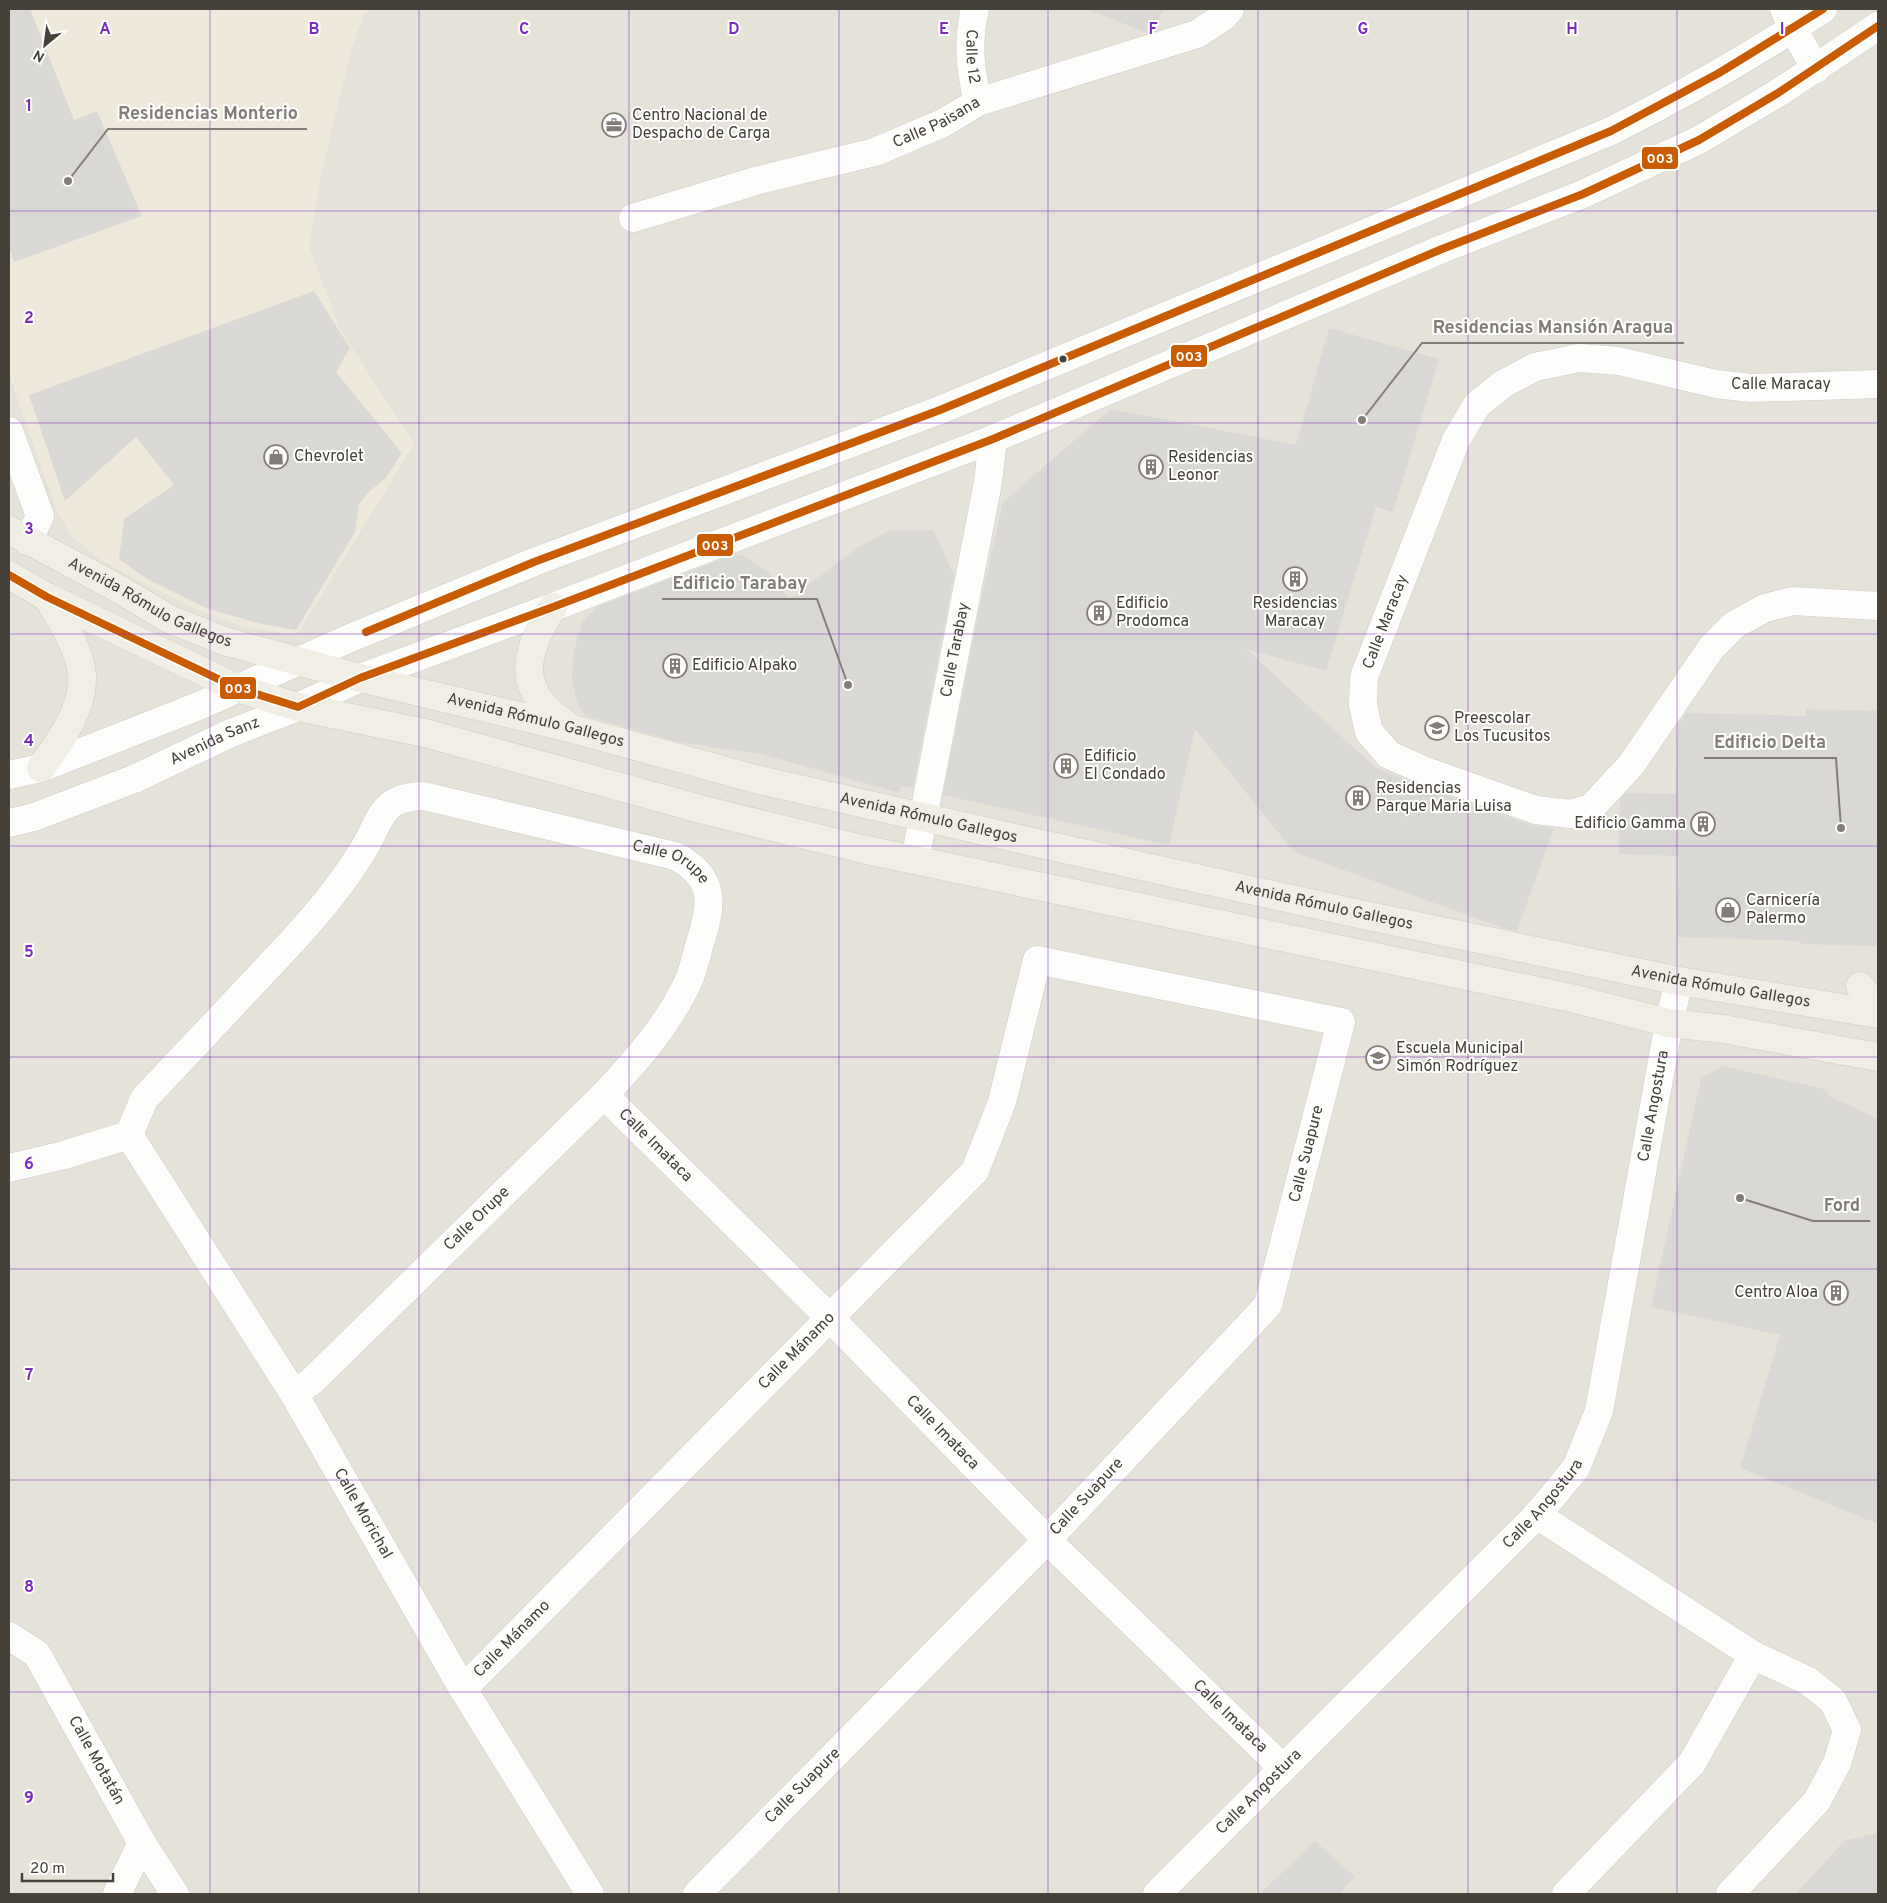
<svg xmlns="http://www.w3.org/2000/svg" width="1887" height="1903" font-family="Overpass,sans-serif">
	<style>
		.residential { fill: #e4e2d9 }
		.commercial { fill: #efe9dc }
		.building { fill: #dad8d4 }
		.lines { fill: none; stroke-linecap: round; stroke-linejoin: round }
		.minor-casing { stroke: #cfcdc9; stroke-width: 29 }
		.tertiary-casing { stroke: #cfcdc9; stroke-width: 29 }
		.primary-casing { stroke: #d2ccba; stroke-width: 29 }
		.minor { stroke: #fdfdfc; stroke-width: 28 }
		.tertiary { stroke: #fdfdfc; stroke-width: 28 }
		.primary { stroke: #f0eee5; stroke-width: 28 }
		.bus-1-casing { stroke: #fff; stroke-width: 11 }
		.bus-1 { stroke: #c95b00; stroke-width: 8 }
		.grid { fill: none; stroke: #7b2cbf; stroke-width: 1; stroke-opacity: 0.55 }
		.bus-dot { fill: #464138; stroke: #fff; stroke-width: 2 }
		.labels { text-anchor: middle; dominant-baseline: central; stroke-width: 4; stroke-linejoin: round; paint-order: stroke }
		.street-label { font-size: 16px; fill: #464138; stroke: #fff }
		.poi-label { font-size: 16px; fill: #464138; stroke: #fff; text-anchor: start }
		.grid-label { font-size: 16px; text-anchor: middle; font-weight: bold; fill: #7b2cbf; stroke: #fff; stroke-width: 4; stroke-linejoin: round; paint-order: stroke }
		.leader { fill: none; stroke: #827e77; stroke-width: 2 }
		.callout-dot { fill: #827e77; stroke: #fff; stroke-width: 2 }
		.callout-label { font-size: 18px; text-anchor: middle; font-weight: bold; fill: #827e77; stroke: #fff; stroke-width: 4; stroke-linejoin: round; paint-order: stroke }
		.line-badge { stroke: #fff; stroke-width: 2 }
		.badge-label { font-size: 14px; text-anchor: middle; font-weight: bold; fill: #fff }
	</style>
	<rect width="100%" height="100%" fill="#f1f0eb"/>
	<path class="residential" d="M366,9H1878V1894H9V374L57,510L71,535L97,557L131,576L192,607L246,627L414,444L339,328L309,247L322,169L352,46Z"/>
	<path class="commercial" d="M9,9H366L352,46L322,169L309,247L339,328L414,444L297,635L246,627L192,607L131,576L97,557L71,535L57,510L9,374Z"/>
	<path class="building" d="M9,9H30L74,120L97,111L142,216L14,262L9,248Z
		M1089,9H1163L1155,31L1147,33L1089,10Z
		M314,291L350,348L336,372L402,453L385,479L371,490L359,504L355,532L296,630L261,624L208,609L147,579L119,559L124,519L174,485L136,437L65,501L29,395Z
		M1329,328L1439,359L1393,512L1376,507L1326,671L1246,649L1376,768L1423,787L1531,825L1554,828L1517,931L1503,928L1294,852L1195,729L1169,845L943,795L979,610L1003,502L1111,409L1296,445Z
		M890,530L934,531L954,575L913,788L901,786L900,793L761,754L678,742L586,716L578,706L572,680L574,652L582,623L596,607L730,556L743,555L767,571L789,599L859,547Z
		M1806,709L1878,711V946L1801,944V941L1677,937L1679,856L1619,854L1620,799L1627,793L1676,794L1678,725L1686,713L1806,716Z
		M1723,1066L1828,1090L1827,1095L1878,1119V1524L1740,1468L1780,1335L1651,1307L1701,1078Z
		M1878,1833V1894H1796L1844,1841Z
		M1315,1841L1355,1877L1339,1894H1260Z"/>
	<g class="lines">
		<g class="minor-casing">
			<g id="minor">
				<path id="s1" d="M975,9C967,43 970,69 978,102"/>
				<path d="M1784,9L1793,29L1816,69"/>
				<path id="s2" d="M633,218L759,180L875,152L943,123L978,102L1197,34L1223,17L1230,9"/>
				<path d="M1878,384L1751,388L1716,384L1619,361L1579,358L1535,367L1503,384L1477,405L1456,440L1364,677L1363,705L1369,732L1389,755L1428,772L1536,810L1571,814L1591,808L1631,765L1712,647L1734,625L1765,608L1793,601L1878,606"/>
				<path d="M9,431L40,516L28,541"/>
				<path id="s3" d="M915,860L988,482L993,439"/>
				<path id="s4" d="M604,1095L831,1319L1047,1540L1283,1768"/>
				<path id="s5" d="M129,1135L144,1099C180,1060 217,1022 253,983C294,940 330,903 362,852C381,821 380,796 424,796L675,856C718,878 712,906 699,946C696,958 693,971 688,982C668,1025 636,1061 604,1095L312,1381L294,1394"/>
				<path id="s6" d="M129,1135L294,1394L463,1689L590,1894"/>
				<path d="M9,1168L64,1155L129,1135"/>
				<path d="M1537,1515L1753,1655L1808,1681L1833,1701L1847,1730L1837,1763L1817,1801L1730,1894"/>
				<path id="s7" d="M9,1636L37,1654L142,1843L175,1894"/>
				<path id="s8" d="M463,1689L975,1171L1002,1102L1037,960L1341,1022L1268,1305L1047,1540L697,1894"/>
				<path d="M117,1894L142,1843"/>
				<path id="s9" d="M1157,1894L1537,1515L1576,1468L1599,1411L1669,1023L1679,981"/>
				<path d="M1566,1894L1692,1763L1753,1655"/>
			</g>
		</g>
		<g class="tertiary-casing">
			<g id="tertiary">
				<path d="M9,775L41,768L201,705L348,639L534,562L940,410L1611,131C1685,94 1755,54 1823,9"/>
				<path id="s10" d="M9,823L34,817L134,779L231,733L298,707L360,678L553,607L993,439L1442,249L1583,194L1699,140L1778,93L1878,26"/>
			</g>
		</g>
		<g class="primary-casing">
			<g id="primary">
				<path id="s11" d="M9,530L119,589L169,619L224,641L360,678L573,729L759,780L1037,843L1350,912L1679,981L1878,1014"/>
				<path d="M9,575L47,597L237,688L298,707L425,733L704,810L862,849L1571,998L1669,1023L1723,1029L1878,1057"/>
				<path d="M553,607C523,653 515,691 566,724"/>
				<path d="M41,768C59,742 83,711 82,678C82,652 60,618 47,597"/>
				<path d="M1860,986L1878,1009"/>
			</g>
		</g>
		<use href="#minor" class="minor"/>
		<use href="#tertiary" class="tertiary"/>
		<use href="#primary" class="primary"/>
		<g class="bus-1-casing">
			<path id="bus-1" d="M9,575L47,597L237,688L298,707L360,678L553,607L993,439L1442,249L1583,194L1699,140L1778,93L1878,26
				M366,632L534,562L940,410L1611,131L1719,73L1823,9"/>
		</g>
		<use href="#bus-1" class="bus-1"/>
	</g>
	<path class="grid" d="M210,9V1894M419,9V1894M629,9V1894M839,9V1894M1048,9V1894M1258,9V1894M1468,9V1894M1677,9V1894M9,211H1878M9,423H1878M9,634H1878M9,846H1878M9,1057H1878M9,1269H1878M9,1480H1878M9,1692H1878"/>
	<defs>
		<g id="office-ring" transform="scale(1.25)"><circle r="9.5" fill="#fff" stroke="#827e77" stroke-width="1.5"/><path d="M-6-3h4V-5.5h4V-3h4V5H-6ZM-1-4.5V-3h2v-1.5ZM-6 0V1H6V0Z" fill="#827e77"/></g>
		<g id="shop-ring" transform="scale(1.25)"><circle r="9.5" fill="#fff" stroke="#827e77" stroke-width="1.5"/><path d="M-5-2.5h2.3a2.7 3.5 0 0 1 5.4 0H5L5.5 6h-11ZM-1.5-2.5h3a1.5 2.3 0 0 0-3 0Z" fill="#827e77"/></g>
		<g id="building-ring" transform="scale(1.25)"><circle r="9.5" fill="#fff" stroke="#827e77" stroke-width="1.5"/><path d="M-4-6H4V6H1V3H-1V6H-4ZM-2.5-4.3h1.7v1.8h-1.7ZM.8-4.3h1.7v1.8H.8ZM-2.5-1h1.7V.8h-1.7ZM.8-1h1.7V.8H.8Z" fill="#827e77"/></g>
		<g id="school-ring" transform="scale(1.25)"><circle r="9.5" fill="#fff" stroke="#827e77" stroke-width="1.5"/><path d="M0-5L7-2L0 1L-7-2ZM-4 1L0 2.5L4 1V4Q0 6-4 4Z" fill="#827e77"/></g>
	</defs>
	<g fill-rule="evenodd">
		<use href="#office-ring" x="614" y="125"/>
		<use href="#shop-ring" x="276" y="457"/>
		<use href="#building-ring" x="1151" y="467"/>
		<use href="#building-ring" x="1295" y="579"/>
		<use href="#building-ring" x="1099" y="613"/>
		<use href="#building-ring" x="675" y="666"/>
		<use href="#school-ring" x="1437" y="728"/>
		<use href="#building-ring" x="1066" y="766"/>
		<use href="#building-ring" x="1358" y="798"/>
		<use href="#building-ring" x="1703" y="824"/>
		<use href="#shop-ring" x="1728" y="910"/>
		<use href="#school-ring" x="1378" y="1058"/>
		<use href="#building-ring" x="1836" y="1293"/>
	</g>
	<circle class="bus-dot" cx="1063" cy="359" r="4.5"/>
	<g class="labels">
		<g class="street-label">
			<text stroke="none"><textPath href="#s1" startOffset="48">Calle 12</textPath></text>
			<text stroke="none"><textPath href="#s2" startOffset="319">Calle Paisana</textPath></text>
			<text x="1781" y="385">Calle Maracay</text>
			<text stroke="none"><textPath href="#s11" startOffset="159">Avenida Rómulo Gallegos</textPath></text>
			<text transform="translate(1386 622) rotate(-69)">Calle Maracay</text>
			<text stroke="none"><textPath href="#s3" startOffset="214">Calle Tarabay</textPath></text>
			<text stroke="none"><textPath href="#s11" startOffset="564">Avenida Rómulo Gallegos</textPath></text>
			<text stroke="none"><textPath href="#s10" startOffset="222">Avenida Sanz</textPath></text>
			<text stroke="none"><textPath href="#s11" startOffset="969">Avenida Rómulo Gallegos</textPath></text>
			<text stroke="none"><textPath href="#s5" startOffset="716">Calle Orupe</textPath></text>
			<text stroke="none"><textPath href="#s11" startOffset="1374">Avenida Rómulo Gallegos</textPath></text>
			<text stroke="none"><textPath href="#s11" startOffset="1779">Avenida Rómulo Gallegos</textPath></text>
			<text stroke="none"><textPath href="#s9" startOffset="969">Calle Angostura</textPath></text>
			<text stroke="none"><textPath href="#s4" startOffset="72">Calle Imataca</textPath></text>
			<text transform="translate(1307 1154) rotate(-76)">Calle Suapure</text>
			<text transform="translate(477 1219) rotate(-44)">Calle Orupe</text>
			<text stroke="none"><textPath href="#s8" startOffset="475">Calle Mánamo</textPath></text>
			<text stroke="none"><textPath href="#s4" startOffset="478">Calle Imataca</textPath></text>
			<text transform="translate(1087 1497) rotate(-47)">Calle Suapure</text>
			<text stroke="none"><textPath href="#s9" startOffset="549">Calle Angostura</textPath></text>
			<text stroke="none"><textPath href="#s6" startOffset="445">Calle Morichal</textPath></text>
			<text stroke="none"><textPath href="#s8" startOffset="70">Calle Mánamo</textPath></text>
			<text stroke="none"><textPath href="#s4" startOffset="882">Calle Imataca</textPath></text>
			<text stroke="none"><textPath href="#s7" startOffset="155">Calle Motatán</textPath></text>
			<text transform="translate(803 1786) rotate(-45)">Calle Suapure</text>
			<text stroke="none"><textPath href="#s9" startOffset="144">Calle Angostura</textPath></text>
		</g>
		<g class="poi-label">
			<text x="632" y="116">Centro Nacional de<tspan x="632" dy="18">Despacho de Carga</tspan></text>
			<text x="294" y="457">Chevrolet</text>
			<text x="1168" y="458">Residencias<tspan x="1168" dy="18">Leonor</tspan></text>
			<text x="1116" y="604">Edificio<tspan x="1116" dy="18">Prodomca</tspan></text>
			<text x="1295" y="604" text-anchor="middle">Residencias<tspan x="1295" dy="18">Maracay</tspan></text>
			<text x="692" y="666">Edificio Alpako</text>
			<text x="1454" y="719">Preescolar<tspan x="1454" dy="18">Los Tucusitos</tspan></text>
			<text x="1084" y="757">Edificio<tspan x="1084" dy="18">El Condado</tspan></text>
			<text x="1376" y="789">Residencias<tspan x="1376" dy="18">Parque Maria Luisa</tspan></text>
			<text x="1686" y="824" text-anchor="end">Edificio Gamma</text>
			<text x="1746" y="901">Carnicería<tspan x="1746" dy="18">Palermo</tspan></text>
			<text x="1396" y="1049">Escuela Municipal<tspan x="1396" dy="18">Simón Rodríguez</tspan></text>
			<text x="1818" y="1293" text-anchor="end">Centro Aloa</text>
		</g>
	</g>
	<g class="grid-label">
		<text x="105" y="34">A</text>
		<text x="314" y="34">B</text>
		<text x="524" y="34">C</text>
		<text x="734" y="34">D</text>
		<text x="944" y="34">E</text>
		<text x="1153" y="34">F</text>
		<text x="1363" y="34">G</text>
		<text x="1572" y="34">H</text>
		<text x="1782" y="34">I</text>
		<text x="29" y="111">1</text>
		<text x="29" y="323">2</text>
		<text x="29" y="534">3</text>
		<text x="29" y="746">4</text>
		<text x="29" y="957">5</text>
		<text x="29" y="1169">6</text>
		<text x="29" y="1380">7</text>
		<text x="29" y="1592">8</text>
		<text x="29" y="1803">9</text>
	</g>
	<path class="leader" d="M68 181L108 129H307M1362 420L1422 343H1684M848 685L817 599H662M1841 828L1836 758H1704M1740 1198L1813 1221H1870"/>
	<g class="callout-dot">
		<circle cx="68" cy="181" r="5"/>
		<circle cx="1362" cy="420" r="5"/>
		<circle cx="848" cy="685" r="5"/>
		<circle cx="1841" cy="828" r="5"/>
		<circle cx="1740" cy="1198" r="5"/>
	</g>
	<g class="callout-label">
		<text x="208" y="119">Residencias Monterio</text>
		<text x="1553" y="333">Residencias Mansión Aragua</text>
		<text x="740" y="589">Edificio Tarabay</text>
		<text x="1770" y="748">Edificio Delta</text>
		<text x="1842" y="1211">Ford</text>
	</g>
	<g class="line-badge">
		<rect x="1641" y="146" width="38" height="24" rx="5" fill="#c95b00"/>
		<rect x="1170" y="344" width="38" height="24" rx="5" fill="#c95b00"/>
		<rect x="696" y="533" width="38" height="24" rx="5" fill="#c95b00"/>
		<rect x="219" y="676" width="38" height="24" rx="5" fill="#c95b00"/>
	</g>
	<g class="badge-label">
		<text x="1660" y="163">003</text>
		<text x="1189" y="361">003</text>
		<text x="715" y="550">003</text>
		<text x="238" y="693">003</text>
	</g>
	<rect width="1887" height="1903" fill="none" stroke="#464138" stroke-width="20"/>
	<g transform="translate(45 45) rotate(209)" stroke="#ffffff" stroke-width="4" paint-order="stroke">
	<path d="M0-4L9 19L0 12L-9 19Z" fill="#464138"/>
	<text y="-8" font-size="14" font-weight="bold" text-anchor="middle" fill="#464138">N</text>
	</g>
	<path d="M22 1873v8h91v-8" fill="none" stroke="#464138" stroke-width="2.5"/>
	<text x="30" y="1873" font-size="15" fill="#464138" stroke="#ffffff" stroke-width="4" paint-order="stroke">20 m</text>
</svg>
